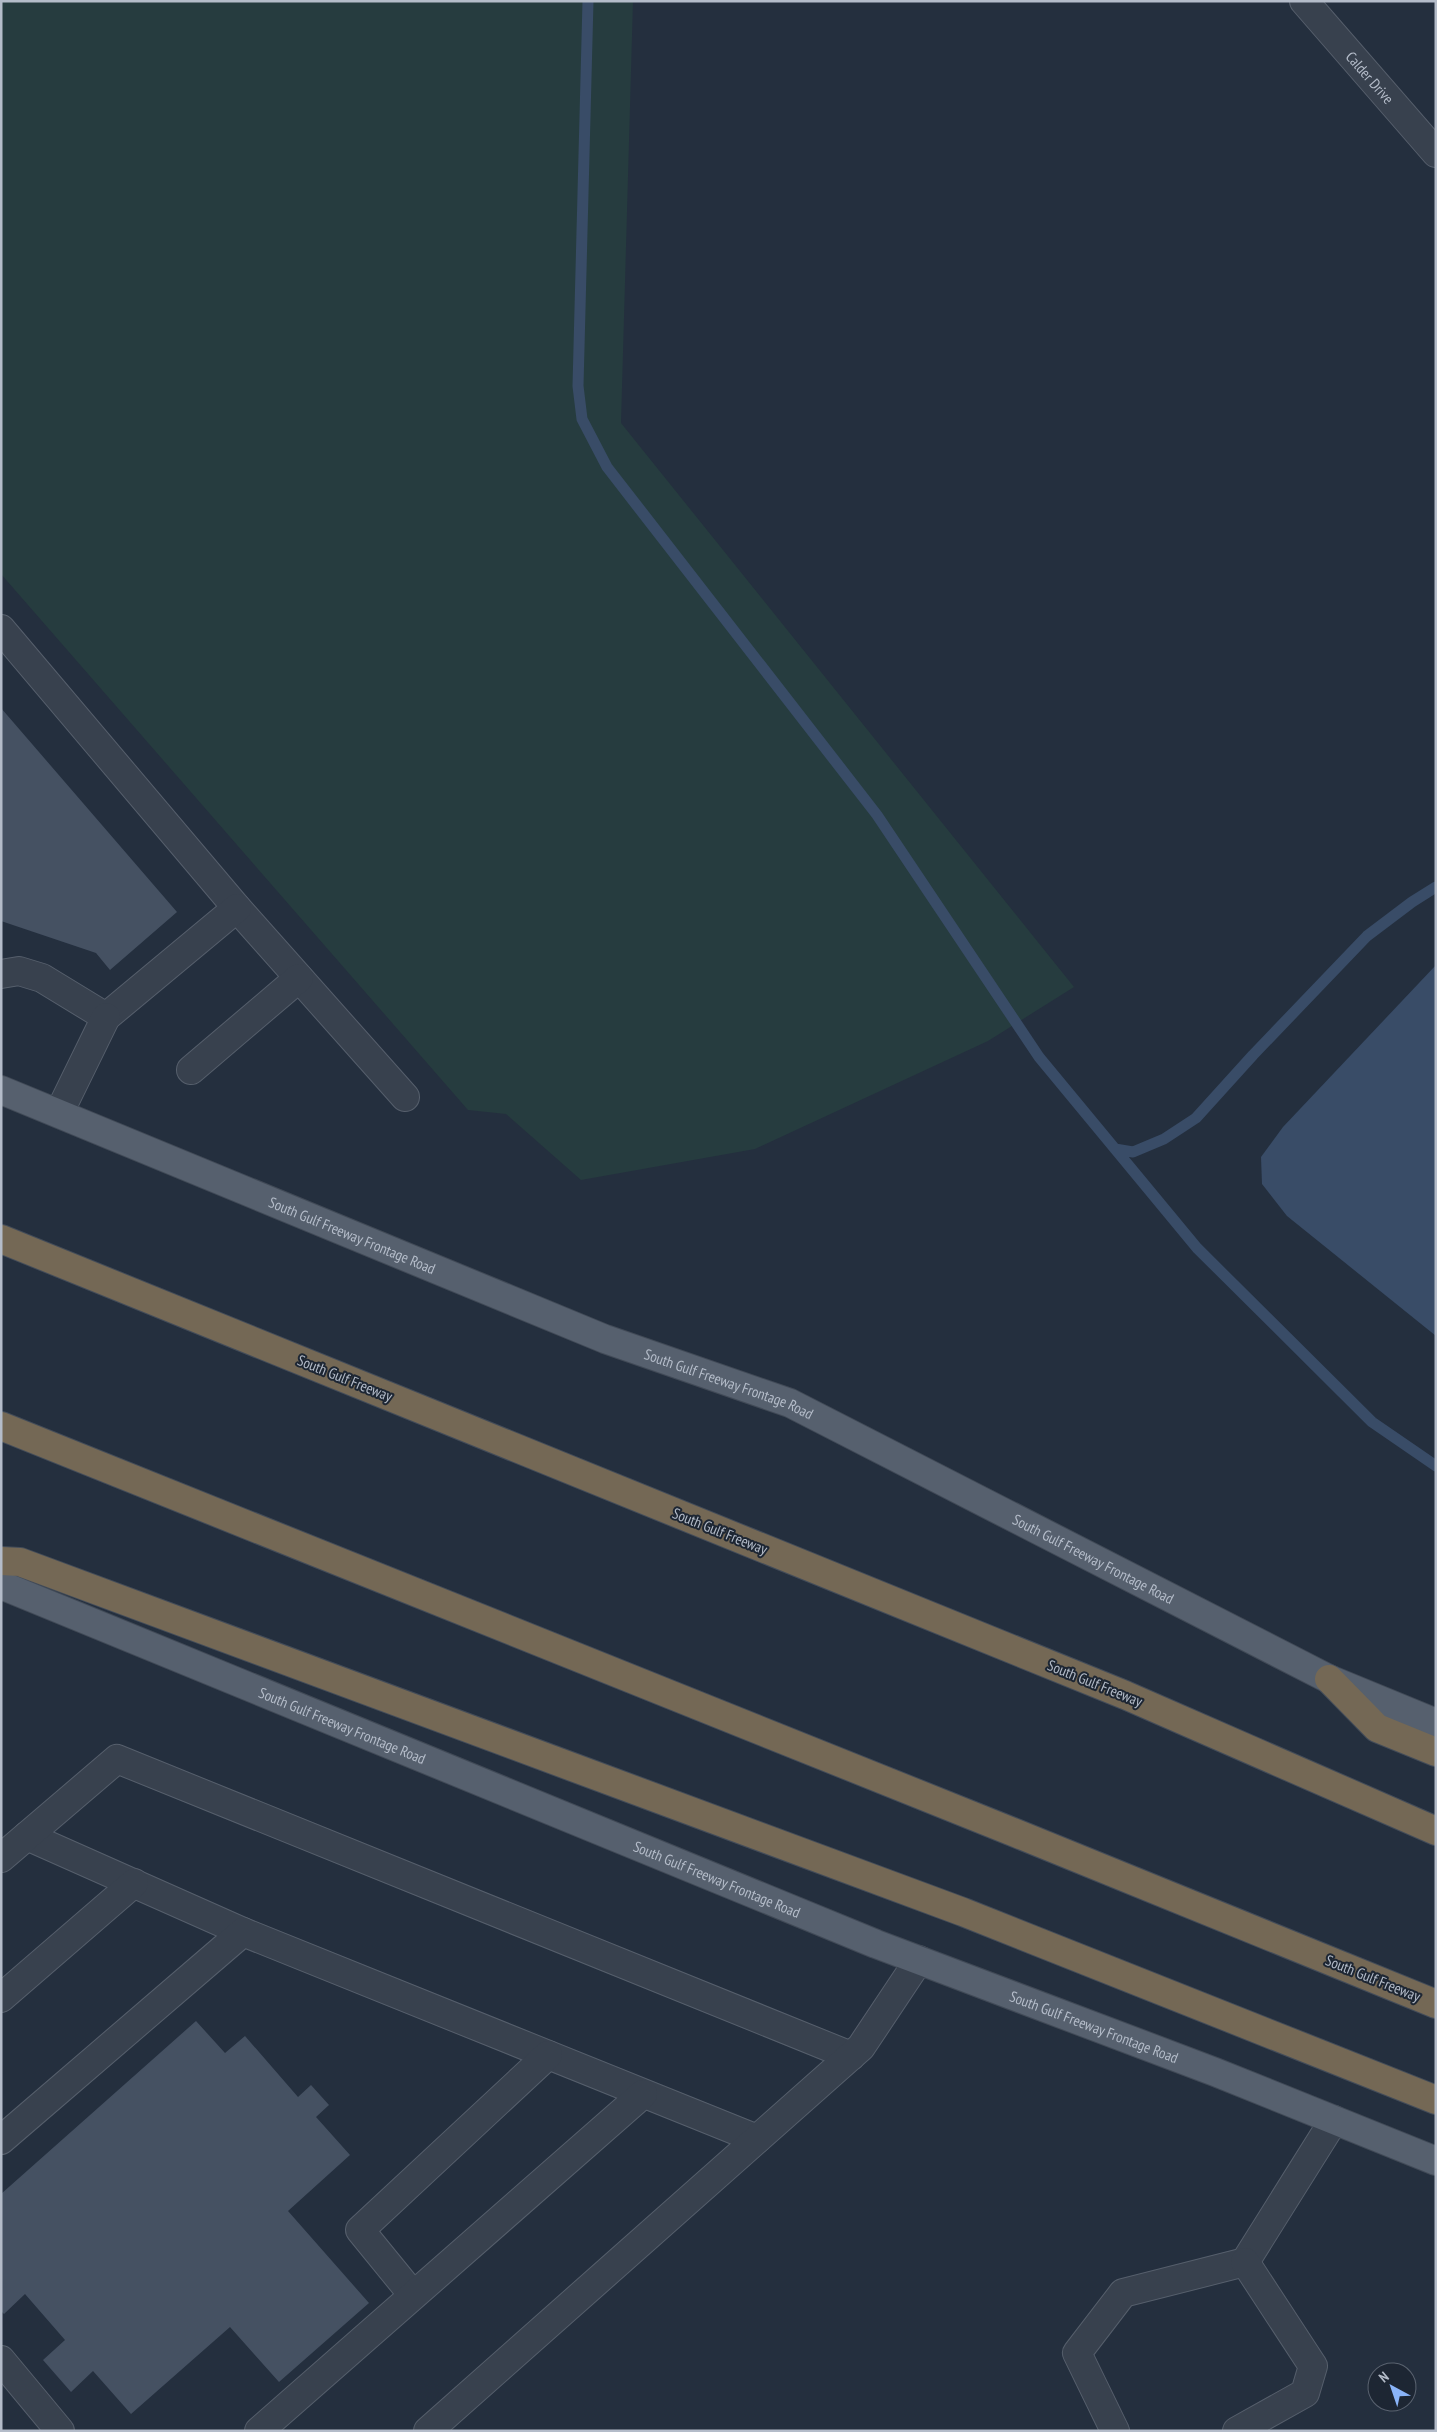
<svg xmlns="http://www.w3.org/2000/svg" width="1437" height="2432" font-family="'PT Sans Narrow',sans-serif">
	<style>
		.green { fill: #263c3f }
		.water { fill: #394c67 }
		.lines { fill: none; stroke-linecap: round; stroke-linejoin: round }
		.stream { stroke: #394c67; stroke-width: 11 }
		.building { fill: #455162 }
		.minor-casing { stroke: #565f6c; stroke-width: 30 }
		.major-casing { stroke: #414a57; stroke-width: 30 }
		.highway-casing { stroke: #434c59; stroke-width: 30 }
		.minor { stroke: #38414e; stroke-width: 28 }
		.major { stroke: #56606e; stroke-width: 28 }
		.highway { stroke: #746855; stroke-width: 28 }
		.labels { text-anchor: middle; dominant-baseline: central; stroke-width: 4; stroke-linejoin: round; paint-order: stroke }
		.street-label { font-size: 15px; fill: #b4bcc9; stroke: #1d2633 }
	</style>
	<rect width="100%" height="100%" fill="#242f3e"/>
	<path class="green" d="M1,1H633L621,423L1074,987L988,1041L755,1149L581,1180L506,1114L468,1110L1,574Z"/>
	<path class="water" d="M1436,965V1336L1287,1216L1262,1184L1261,1157L1283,1127Z"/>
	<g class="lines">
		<path class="stream" d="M588,1L578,386L582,419L607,467L877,815L1039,1057L1197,1248L1372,1422L1436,1466
			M1115,1149L1133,1152L1164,1139L1196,1118L1253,1055L1367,936L1412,902L1436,887"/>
	</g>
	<path class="building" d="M1,708L177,912L110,970L96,953L1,921Z
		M196,2021L225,2053L245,2036L298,2097L311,2085L329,2105L316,2117L350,2155L288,2211L369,2303L279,2382L230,2327L131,2414L93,2371L71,2392L43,2360L65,2340L25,2294L4,2314L1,2311V2194Z"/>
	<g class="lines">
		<g class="minor-casing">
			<g id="minor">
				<path id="s1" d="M1304,1L1436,153"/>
				<path d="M1,629L237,908L405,1097"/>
				<path d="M1,974L19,971L42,978L106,1017L237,908"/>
				<path d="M191,1070L299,978"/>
				<path d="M59,1113L106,1017"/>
				<path d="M27,1836L243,1932"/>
				<path d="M1,1858L117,1759L851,2056"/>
				<path d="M1,1998L134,1883"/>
				<path d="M1,2140L243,1932L757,2139"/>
				<path d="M413,2295L360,2230L548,2055"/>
				<path d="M1,2360L60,2431"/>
				<path d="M259,2431L643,2094"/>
				<path d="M428,2431L861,2047L919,1960"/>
				<path d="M1115,2431L1077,2353L1123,2293L1245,2262L1334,2120"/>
				<path d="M1237,2431L1305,2393L1313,2366L1245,2262"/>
			</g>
		</g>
		<g class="major-casing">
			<g id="major">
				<path id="s2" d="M1,1090L605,1339L790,1403L1329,1679L1436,1723"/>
				<path id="s3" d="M1,1585L876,1944L1215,2072L1436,2161"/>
			</g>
		</g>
		<g class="highway-casing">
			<path id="highway" d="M1,1239L1125,1695L1436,1831
				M1,1426L1013,1832L1436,2004
				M1,1561L20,1562L963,1912L1436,2100
				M1329,1679L1377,1728L1436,1752"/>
		</g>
		<use href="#minor" class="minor"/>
		<use href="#major" class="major"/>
		<use href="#highway" class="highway"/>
	</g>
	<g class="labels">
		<g class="street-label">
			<text stroke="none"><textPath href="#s1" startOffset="101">Calder Drive</textPath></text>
			<text stroke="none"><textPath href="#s2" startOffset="380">South Gulf Freeway Frontage Road</textPath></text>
			<text transform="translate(345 1378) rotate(22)">South Gulf Freeway</text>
			<text stroke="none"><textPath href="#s2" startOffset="785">South Gulf Freeway Frontage Road</textPath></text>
			<text transform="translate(720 1531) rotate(22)">South Gulf Freeway</text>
			<text stroke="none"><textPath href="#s2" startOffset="1190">South Gulf Freeway Frontage Road</textPath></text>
			<text transform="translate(1095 1683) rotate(22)">South Gulf Freeway</text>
			<text stroke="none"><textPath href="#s3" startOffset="369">South Gulf Freeway Frontage Road</textPath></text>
			<text stroke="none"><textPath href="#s3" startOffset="774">South Gulf Freeway Frontage Road</textPath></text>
			<text transform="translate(1373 1978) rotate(22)">South Gulf Freeway</text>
			<text stroke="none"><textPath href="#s3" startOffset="1179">South Gulf Freeway Frontage Road</textPath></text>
		</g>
	</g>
	<rect width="1437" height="2432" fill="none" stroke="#b4bcc9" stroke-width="5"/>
	<g transform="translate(1392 2387) rotate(320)"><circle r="24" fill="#1d2633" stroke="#59626f"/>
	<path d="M0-4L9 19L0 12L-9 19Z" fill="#8ab4f8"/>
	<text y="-8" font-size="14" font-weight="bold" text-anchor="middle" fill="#b4bcc9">N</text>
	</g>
</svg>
